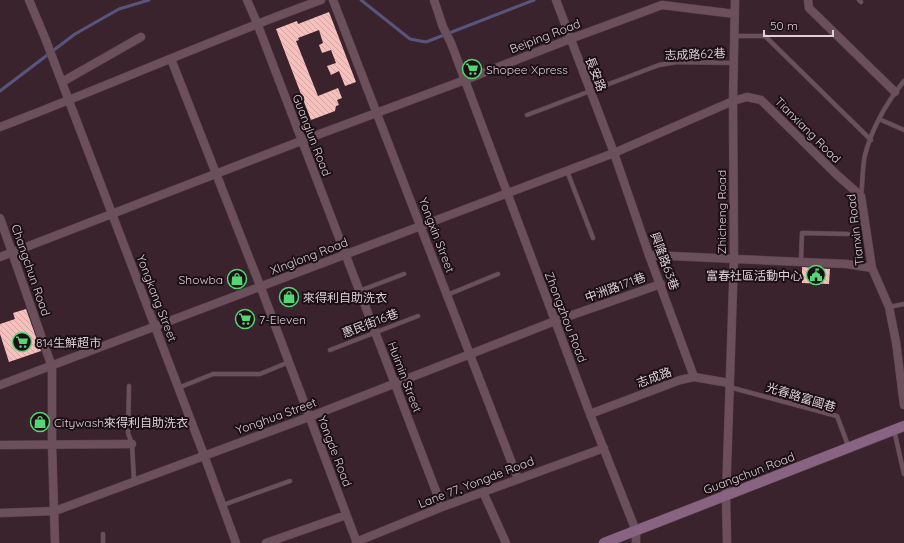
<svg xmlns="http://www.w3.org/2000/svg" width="904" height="543" font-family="Quicksand,'Noto Sans TC',sans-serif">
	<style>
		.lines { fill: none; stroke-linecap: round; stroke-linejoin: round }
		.stream { stroke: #58557d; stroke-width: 3 }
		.building { fill: url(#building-back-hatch) }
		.service-casing { stroke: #56424c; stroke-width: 5 }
		.minor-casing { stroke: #56424c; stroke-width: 9 }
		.secondary-casing { stroke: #56424c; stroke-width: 11 }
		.service { stroke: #6b4f5b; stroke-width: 4 }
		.minor { stroke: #6b4f5b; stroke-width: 8 }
		.secondary { stroke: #896482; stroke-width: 10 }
		.labels { text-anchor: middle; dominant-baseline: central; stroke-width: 4; stroke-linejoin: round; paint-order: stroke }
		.street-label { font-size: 12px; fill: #dfcfd6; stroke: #1b1015 }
		.poi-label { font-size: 12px; fill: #dfcfd6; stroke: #1b1015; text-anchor: start }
	</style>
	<defs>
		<pattern id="building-back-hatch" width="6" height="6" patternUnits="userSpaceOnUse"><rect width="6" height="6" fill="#f7c0bd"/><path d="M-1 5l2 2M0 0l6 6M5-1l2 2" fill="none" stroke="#d3a6a4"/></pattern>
	</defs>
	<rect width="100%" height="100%" fill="#3b232e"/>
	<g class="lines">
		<path class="stream" d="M361,0L410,39L426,42L534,0
			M0,91L75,34L119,9L149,0"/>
	</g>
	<path class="building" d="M329,12L356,82L345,86L339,71L331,75L327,66L336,63L331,50L322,53L319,45L323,43L319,30L298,38L299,40L296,41L318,96L338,88L342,98L337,100L339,105L336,106L335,111L311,120L276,29L297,21L298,24Z
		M802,267L830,269L829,284L802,283Z
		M26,309L41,351L9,362L0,334V324L15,319L13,313Z"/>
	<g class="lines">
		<g class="service-casing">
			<path id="service" d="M859,0L861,2
				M735,36H765L871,140
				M527,115L659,65L677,62L733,63
				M879,119L904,130
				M567,171L593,238
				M861,195C863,182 862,168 865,155C872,128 887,102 904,81
				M801,261L802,233L848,234
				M359,291L404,274
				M447,295L498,274
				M889,307L904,304
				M330,350L418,316
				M129,386L128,433L132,444L134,481
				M729,387L837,416L849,448
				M178,388L213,374H260L289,362
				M894,430L904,474
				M223,505L290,481
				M103,543V534"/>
		</g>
		<g class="minor-casing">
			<path id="minor" d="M29,0L45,38L204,455L236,543
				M247,0L257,23L442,507
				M333,0L518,479
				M434,0L443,27L451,43L590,414L636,531V543
				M556,0L614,153L649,255L694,377
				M808,0L809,8L895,92
				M171,59L261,288L357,543
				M62,82L141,37
				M0,127C108,86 213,39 321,0
				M0,218L52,367V445L55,543
				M649,255L847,264L872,268
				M0,257L301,141L465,80L570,39L662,5L735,14
				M0,385L614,153L733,101L747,97L761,100L837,175L861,196L872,268L889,307L896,342L904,405
				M590,414L680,380L694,377L729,383
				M0,445L132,444
				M483,492L506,543
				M0,513L55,511L309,417L555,321L661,284
				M356,542L442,507L604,448
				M266,543L346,515
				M727,543L726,496L734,258L733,101L735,0"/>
		</g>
		<g class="secondary-casing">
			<path id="secondary" d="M604,543L904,426"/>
		</g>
		<use href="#service" class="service"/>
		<use href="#minor" class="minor"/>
		<use href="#secondary" class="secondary"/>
	</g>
	<defs>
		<g id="supermarket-ring" transform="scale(1)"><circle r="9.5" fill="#1b1015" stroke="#53d673" stroke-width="1.5"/><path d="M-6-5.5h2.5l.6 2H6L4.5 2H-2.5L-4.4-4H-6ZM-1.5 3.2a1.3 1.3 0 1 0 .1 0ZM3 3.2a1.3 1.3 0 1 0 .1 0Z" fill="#53d673"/></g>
		<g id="civic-ring" transform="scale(1)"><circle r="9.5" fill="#1b1015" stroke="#53d673" stroke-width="1.5"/><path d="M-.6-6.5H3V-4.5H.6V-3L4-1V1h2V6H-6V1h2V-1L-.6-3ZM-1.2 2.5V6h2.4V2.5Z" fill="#53d673"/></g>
		<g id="shop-ring" transform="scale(1)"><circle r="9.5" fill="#1b1015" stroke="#53d673" stroke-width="1.5"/><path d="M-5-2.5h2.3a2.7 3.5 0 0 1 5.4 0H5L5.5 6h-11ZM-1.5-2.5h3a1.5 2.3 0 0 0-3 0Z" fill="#53d673"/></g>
	</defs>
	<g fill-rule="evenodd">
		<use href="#supermarket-ring" x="472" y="69"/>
		<use href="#civic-ring" x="816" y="275"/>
		<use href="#shop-ring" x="237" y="279"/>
		<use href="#shop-ring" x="289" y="297"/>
		<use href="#supermarket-ring" x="245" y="319"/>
		<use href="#supermarket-ring" x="22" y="342"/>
		<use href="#shop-ring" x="40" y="422"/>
	</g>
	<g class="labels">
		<g class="street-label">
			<text transform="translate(545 36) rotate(-21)">Beiping Road</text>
			<text transform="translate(695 54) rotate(-2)">志成路62巷</text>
			<text transform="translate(596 74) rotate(69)">長安路</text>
			<text transform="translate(808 130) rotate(45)">Tianxiang Road</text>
			<text transform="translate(312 135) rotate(69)">Guanglun Road</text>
			<text transform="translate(721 212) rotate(-90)">Zhicheng Road</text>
			<text transform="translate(855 230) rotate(-97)">Tianxin Road</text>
			<text transform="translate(437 235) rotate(69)">Yongxin Street</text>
			<text transform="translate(309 256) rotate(-21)">XInglong Road</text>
			<text transform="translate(665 261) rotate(70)">興隆路63巷</text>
			<text transform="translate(31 270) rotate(71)">Changchun Road</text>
			<text transform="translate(615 287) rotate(-20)">中洲路171巷</text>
			<text transform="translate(157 298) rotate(69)">Yongkang Street</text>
			<text transform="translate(566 317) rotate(69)">Zhongzhou Road</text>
			<text transform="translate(370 323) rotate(-21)">惠民街16巷</text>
			<text transform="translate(405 377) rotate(69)">Huimin Street</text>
			<text transform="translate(654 377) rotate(-20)">志成路</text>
			<text transform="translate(801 397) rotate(17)">光春路富國巷</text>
			<text transform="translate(276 416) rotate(-20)">Yonghua Street</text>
			<text transform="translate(335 451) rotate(69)">Yongde Road</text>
			<text transform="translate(749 473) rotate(-21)">Guangchun Road</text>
			<text transform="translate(476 482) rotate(-21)">Lane 77, Yongde Road</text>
		</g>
		<g class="poi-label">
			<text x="486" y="69">Shopee Xpress</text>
			<text x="802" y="275" text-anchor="end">富春社區活動中心</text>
			<text x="223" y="279" text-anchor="end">Showba</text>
			<text x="303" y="297">來得利自助洗衣</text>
			<text x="259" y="319">7-Eleven</text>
			<text x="36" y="342">814生鮮超市</text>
			<text x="54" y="422">Citywash來得利自助洗衣</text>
		</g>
	</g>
	<path d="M764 30v6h69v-6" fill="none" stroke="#dfcfd6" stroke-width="2"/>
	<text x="770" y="30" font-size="12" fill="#dfcfd6" stroke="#1b1015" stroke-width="3" paint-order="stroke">50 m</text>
</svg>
